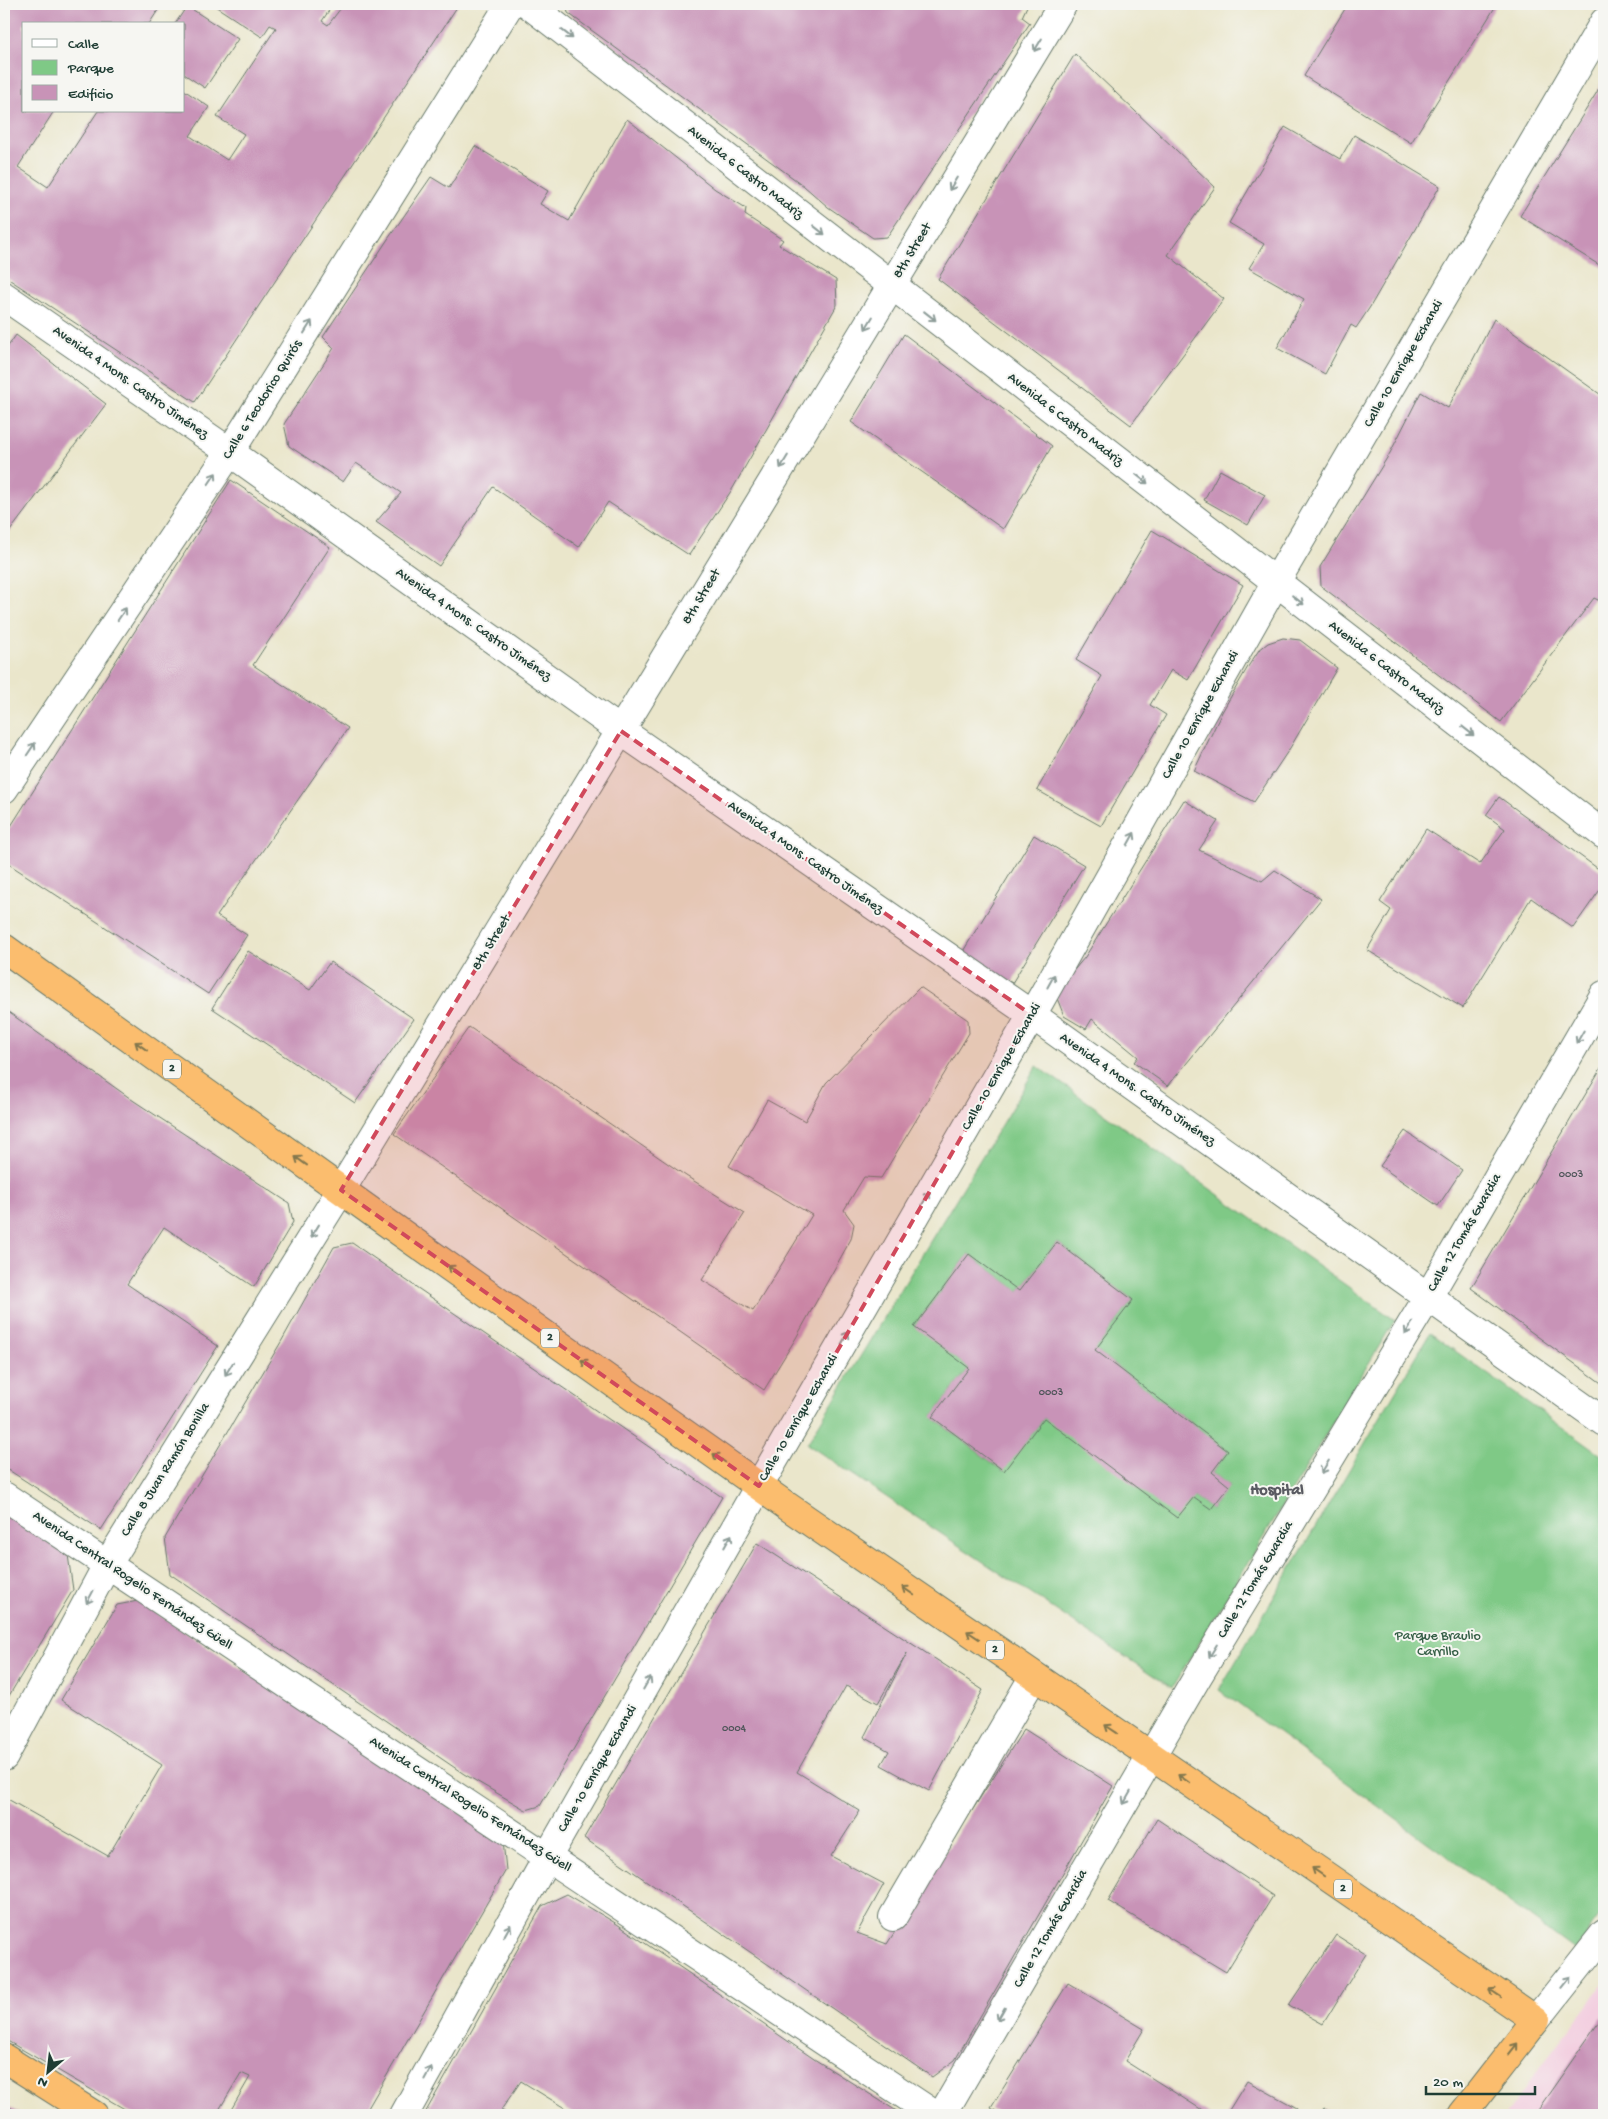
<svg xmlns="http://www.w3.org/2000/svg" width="1608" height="2119" font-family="'Gochi Hand',sans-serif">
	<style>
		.built { fill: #f3cfe0 }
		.green { fill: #7fc986; stroke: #4f835d; fill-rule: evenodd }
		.building { fill: #c893b7 }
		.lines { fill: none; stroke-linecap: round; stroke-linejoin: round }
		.minor-casing { stroke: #667869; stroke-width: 30 }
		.highway-casing { stroke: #667869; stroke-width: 30 }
		.minor { stroke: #fff; stroke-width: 28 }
		.highway { stroke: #fbbd6e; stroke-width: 28 }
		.oneway { stroke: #8f9e9a }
		.oneway2 { stroke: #82774e }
		.marked { fill: #d1495b; fill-opacity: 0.2; stroke: #d1495b; stroke-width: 4; stroke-dasharray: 10 6; stroke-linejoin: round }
		.labels { text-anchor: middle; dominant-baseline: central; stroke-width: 4; stroke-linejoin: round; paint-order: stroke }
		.number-label { font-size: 11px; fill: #495255 }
		.shield { fill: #f6f6f2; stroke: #60746d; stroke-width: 1 }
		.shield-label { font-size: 12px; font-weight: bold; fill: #1f3d34 }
		.street-label { font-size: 14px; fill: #1f3d34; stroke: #f6f6f2 }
		.park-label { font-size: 14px; fill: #376048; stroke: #f6f6f2 }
		.quarter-label { font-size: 16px; font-weight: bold; fill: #5a5b62; stroke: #f6f6f2 }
	</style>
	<rect width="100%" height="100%" fill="#f6f6f2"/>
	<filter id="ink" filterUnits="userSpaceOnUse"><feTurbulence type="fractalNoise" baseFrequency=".02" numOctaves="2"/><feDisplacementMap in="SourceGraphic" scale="10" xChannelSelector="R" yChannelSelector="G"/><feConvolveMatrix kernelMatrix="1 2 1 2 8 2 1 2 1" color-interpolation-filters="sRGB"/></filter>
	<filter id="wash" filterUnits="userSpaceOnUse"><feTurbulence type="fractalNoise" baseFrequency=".0096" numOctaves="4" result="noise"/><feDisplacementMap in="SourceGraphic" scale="20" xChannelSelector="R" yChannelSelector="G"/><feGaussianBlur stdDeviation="1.12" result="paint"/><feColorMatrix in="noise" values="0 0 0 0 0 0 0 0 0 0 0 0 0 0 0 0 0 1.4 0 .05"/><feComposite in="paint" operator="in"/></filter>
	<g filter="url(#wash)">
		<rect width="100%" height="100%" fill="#eae6cb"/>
		<path class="built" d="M1604,1983V2115H1505Z"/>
		<path class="green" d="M1037,1066L1395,1320L1172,1688L807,1444ZM1057,1242L1133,1300L1095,1350L1228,1451L1212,1472L1229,1486L1211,1509L1194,1497L1044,1418L1003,1471L932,1417L969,1368L914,1326L969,1254L1019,1291Z
			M1430,1333L1604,1457V1910L1575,1950L1219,1690Z"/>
		<g id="blocks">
			<path class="building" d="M4,4H162L149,24H24V111H54L18,167L48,187L98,111H184V90L209,107L190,136L227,160L244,134L217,117L276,28L270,25L262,37L212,4H328L332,6L322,21L328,25L344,4H459L195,402L4,276Z
				M566,4H1028L1022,17L1030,23L887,237L873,238L828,207L804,186L568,13Z
				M1348,4H1497L1411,143L1304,76Z
				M187,6L238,39L205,88L184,74V24H175Z
				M1075,54L1215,187L1168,255L1224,299L1131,425L938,279Z
				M1604,75V268L1520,216L1597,92Z
				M627,119L715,189L746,208L745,215L783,240L779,245L836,280L837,305L733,488L689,555L608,502L579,547L493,487L439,566L376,522L401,493L356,463L343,482L289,446L284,424L334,348L323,337L388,239L431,177L449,188L475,146L548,191L540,204L569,221Z
				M1285,127L1340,159L1354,135L1440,186L1370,307L1356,328L1351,325L1325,374L1277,348L1304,299L1249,268L1264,244L1229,223Z
				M1494,319L1604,397V603L1594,598L1501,722L1321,586L1320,567L1390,453L1421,392L1448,408Z
				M904,334L1052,446L1003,529L851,422Z
				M16,335L106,404L4,539V352Z
				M1220,470L1265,495L1248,525L1204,500Z
				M231,480L330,547L253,665L348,728L217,916L247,935L208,994L4,861V837Z
				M1152,530L1243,585L1188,680L1171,670L1150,705L1166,715L1101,826L1037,790L1102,676L1076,660Z
				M1283,638L1300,640L1337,668L1290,748L1254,802L1194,771L1222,712L1249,665L1259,650L1268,643Z
				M1499,797L1604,873V884L1573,928L1531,898L1463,1008L1367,950L1391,910L1380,902L1426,829L1480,864L1505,829L1486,815Z
				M1184,800L1218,821L1199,850L1262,881L1275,870L1321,899L1168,1086L1134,1062L1138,1057L1092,1019L1086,1029L1064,1016L1055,993L1085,957Z
				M1604,802V823L1595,816Z
				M1034,835L1084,865L1012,983L962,953Z
				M248,951L310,990L330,962L414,1019L355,1103L212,1008Z
				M920,987L968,1020L969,1033L881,1178L864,1177L844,1210L854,1224L851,1239L796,1338L764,1390L394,1134L469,1027L686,1176L745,1213L702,1280L753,1311L812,1215L729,1166L767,1100L805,1121L826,1083Z
				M4,1009L134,1101L289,1203L293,1222L254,1287L164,1227L127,1284L218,1346L101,1530L4,1467Z
				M1604,1063V1385L1471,1288Z
				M1405,1131L1462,1170L1438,1206L1380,1166Z
				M1057,1242L1133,1300L1095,1350L1228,1451L1212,1472L1229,1486L1211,1509L1194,1497L1177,1518L1044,1418L1004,1471L932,1417L969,1368L914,1327L969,1254L1019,1291Z
				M352,1243L722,1497L540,1806L526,1810L464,1774L170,1574L165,1538L281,1342L334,1247Z
				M4,1512L68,1555L73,1590L4,1704Z
				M757,1543L983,1690L929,1791L881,1765L889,1751L864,1737L907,1653L878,1703L846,1686L797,1772L860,1811L831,1856L884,1884L857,1933L887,1944L1024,1729L1113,1786L955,2060L932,2077L584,1838Z
				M138,1601L503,1841L506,1870L364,2115H228L250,2077L241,2073L216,2115H135L4,2039V1797L108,1856L162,1765L61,1700L117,1605Z
				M1157,1819L1273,1896L1226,1972L1108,1901Z
				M567,1894L617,1924L814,2059L903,2115H576L521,2081L501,2110L510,2115H424L542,1906Z
				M1336,1935L1366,1954L1323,2024L1289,2005Z
				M1068,1983L1144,2029L1125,2061L1210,2115H1002L991,2108Z
				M1604,2015V2115H1534Z
				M1247,2081L1297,2108L1292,2115H1226Z
				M4,2104L23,2115H4Z
				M1324,2109L1335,2115H1320Z"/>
		</g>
	</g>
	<g filter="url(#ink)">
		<use href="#blocks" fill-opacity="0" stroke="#667869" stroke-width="1"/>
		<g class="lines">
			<g class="minor-casing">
				<path id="minor" d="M528,4L1604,835
					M4,296L230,452L621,731L1032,1015L1604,1422
					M4,789L230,452L510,4
					M4,1496L935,2115
					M4,1757L107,1565L341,1190L1063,4
					M893,1917L1034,1676
					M1536,2020L1604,1934
					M404,2115L548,1856L759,1486L1032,1015L1276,582L1604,22
					M942,2115L1198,1676L1428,1297L1604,995"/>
			</g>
			<g class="highway-casing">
				<path id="highway" d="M4,948L376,1215L787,1506L1536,2020L1462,2115
					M4,2058L94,2115"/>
			</g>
			<use href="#minor" class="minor"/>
			<use href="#highway" class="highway"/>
		</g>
		<defs><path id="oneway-shaft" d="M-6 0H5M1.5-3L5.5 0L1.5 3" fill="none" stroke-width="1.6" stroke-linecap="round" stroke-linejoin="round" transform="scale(1.25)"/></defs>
		<g class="oneway">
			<use href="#oneway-shaft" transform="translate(567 34) rotate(38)"/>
			<use href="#oneway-shaft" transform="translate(1038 45) rotate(121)"/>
			<use href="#oneway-shaft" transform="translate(953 184) rotate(121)"/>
			<use href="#oneway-shaft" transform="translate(819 230) rotate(38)"/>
			<use href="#oneway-shaft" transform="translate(930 316) rotate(38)"/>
			<use href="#oneway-shaft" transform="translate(869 323) rotate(121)"/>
			<use href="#oneway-shaft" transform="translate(308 327) rotate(-58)"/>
			<use href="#oneway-shaft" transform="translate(784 462) rotate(121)"/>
			<use href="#oneway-shaft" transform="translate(212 479) rotate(-56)"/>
			<use href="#oneway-shaft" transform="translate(1142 479) rotate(38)"/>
			<use href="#oneway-shaft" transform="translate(1298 600) rotate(38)"/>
			<use href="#oneway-shaft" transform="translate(122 614) rotate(-56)"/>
			<use href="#oneway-shaft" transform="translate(1468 731) rotate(38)"/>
			<use href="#oneway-shaft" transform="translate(31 749) rotate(-56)"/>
			<use href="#oneway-shaft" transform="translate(1131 839) rotate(-61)"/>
			<use href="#oneway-shaft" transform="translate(1051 981) rotate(-61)"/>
			<use href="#oneway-shaft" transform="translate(1580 1037) rotate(120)"/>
			<use href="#oneway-shaft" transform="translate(926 1198) rotate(-60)"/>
			<use href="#oneway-shaft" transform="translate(315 1231) rotate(122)"/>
			<use href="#oneway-shaft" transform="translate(1409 1328) rotate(121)"/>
			<use href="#oneway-shaft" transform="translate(845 1338) rotate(-60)"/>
			<use href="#oneway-shaft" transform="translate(229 1369) rotate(122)"/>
			<use href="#oneway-shaft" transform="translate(1325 1467) rotate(121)"/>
			<use href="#oneway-shaft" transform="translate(728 1541) rotate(-60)"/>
			<use href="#oneway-shaft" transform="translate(90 1597) rotate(118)"/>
			<use href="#oneway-shaft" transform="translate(1213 1651) rotate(121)"/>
			<use href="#oneway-shaft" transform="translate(647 1683) rotate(-60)"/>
			<use href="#oneway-shaft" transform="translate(1127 1798) rotate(120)"/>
			<use href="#oneway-shaft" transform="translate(507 1931) rotate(-61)"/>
			<use href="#oneway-shaft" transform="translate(1566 1982) rotate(-51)"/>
			<use href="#oneway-shaft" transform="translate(1001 2014) rotate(120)"/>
			<use href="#oneway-shaft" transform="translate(428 2073) rotate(-61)"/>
		</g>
		<g class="oneway2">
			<use href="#oneway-shaft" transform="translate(141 1046) rotate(-144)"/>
			<use href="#oneway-shaft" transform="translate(301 1161) rotate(-144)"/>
			<use href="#oneway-shaft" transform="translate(454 1270) rotate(-145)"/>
			<use href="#oneway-shaft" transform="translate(587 1364) rotate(-145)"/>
			<use href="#oneway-shaft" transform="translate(719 1458) rotate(-145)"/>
			<use href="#oneway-shaft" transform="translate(908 1591) rotate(-145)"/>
			<use href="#oneway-shaft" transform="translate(973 1635) rotate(-146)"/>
			<use href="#oneway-shaft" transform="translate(1111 1729) rotate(-146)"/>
			<use href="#oneway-shaft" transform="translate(1184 1779) rotate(-145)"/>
			<use href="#oneway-shaft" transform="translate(1318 1872) rotate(-145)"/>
			<use href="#oneway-shaft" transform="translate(1495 1993) rotate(-146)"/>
			<use href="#oneway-shaft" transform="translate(1513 2049) rotate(-52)"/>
		</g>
	</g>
	<path class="marked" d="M621,731L1032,1015L759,1486L341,1190Z"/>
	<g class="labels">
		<g class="number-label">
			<text x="1571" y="1175">0003</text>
			<text x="1051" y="1393">0003</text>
			<text x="734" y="1729">0004</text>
		</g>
		<g class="shield">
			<rect x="163" y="1059.5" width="18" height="19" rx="4"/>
			<rect x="541" y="1328.5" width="18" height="19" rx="4"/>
			<rect x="986" y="1640.5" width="18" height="19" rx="4"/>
			<rect x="1334" y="1879.5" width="18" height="19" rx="4"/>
		</g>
		<g class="shield-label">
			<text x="172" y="1069">2</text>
			<text x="550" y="1338">2</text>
			<text x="995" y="1650">2</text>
			<text x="1343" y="1889">2</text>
		</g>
		<g class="street-label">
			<text transform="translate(745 173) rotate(38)">Avenida 6 Castro Madriz</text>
			<text transform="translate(913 251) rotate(-59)">8th Street</text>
			<text transform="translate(1404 364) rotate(-60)">Calle 10 Enrique Echandi</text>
			<text transform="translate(130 383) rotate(35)">Avenida 4 Mons. Castro Jiménez</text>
			<text transform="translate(263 400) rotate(-58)">Calle 6 Teodorico Quirós</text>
			<text transform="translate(1065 420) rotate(38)">Avenida 6 Castro Madriz</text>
			<text transform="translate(702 597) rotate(-59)">8th Street</text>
			<text transform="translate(473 625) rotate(35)">Avenida 4 Mons. Castro Jiménez</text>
			<text transform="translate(1386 668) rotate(38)">Avenida 6 Castro Madriz</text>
			<text transform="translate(1201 715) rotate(-61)">Calle 10 Enrique Echandi</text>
			<text transform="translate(805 858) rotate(35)">Avenida 4 Mons. Castro Jiménez</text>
			<text transform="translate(492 943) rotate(-59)">8th Street</text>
			<text transform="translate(1002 1067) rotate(-60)">Calle 10 Enrique Echandi</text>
			<text transform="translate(1137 1090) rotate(35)">Avenida 4 Mons. Castro Jiménez</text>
			<text transform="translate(1465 1233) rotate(-60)">Calle 12 Tomás Guardia</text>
			<text transform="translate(799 1418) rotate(-60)">Calle 10 Enrique Echandi</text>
			<text transform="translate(166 1470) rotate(-58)">Calle 8 Juan Ramón Bonilla</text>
			<text transform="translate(1256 1580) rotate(-59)">Calle 12 Tomás Guardia</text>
			<text transform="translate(132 1581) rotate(34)">Avenida Central Rogelio Fernández Güell</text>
			<text transform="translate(598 1769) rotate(-60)">Calle 10 Enrique Echandi</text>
			<text transform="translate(470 1805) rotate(33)">Avenida Central Rogelio Fernández Güell</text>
			<text transform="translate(1051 1929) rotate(-60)">Calle 12 Tomás Guardia</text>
		</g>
		<g class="park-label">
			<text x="1438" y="1636">Parque Braulio<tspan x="1438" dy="16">Carrillo</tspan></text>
		</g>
		<g class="quarter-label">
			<text x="1277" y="1491">Hospital</text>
		</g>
	</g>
	<rect width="1608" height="2119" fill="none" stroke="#f6f6f2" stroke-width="20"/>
	<rect x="22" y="22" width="162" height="90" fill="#f6f6f2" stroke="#a0aca6"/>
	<rect x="32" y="39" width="25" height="8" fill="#ffffff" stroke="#a0aca6"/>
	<text x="68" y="48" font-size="15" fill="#1f3d34">Calle</text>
	<rect x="32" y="60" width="25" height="15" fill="#7fc986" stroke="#a0aca6"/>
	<text x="68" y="72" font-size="15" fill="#1f3d34">Parque</text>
	<rect x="32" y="85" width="25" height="15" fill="#c893b7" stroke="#a0aca6"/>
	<text x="68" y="98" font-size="15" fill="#1f3d34">Edificio</text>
	<g transform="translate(48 2072) rotate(208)" stroke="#f6f6f2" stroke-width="4" paint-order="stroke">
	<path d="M0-4L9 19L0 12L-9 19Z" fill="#1f3d34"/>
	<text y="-8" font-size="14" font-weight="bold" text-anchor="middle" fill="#1f3d34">N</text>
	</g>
	<path d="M1426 2086v8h109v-8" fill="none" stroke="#1f3d34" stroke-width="2.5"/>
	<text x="1433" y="2086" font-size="15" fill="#1f3d34" stroke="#f6f6f2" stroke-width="4" paint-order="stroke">20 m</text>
</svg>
